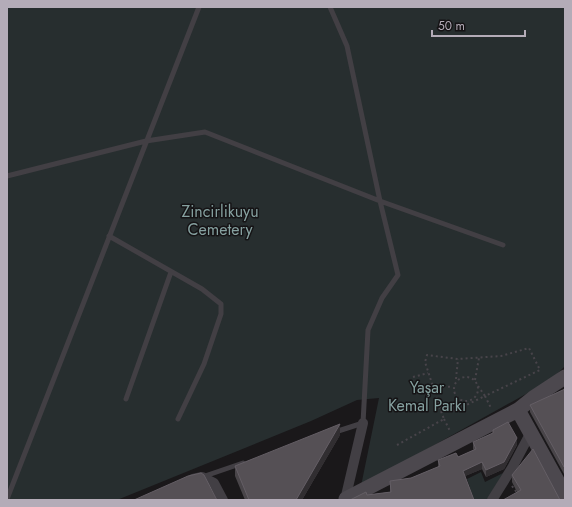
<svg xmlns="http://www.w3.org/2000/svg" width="572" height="507" font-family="Jost,sans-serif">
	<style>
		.green { fill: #272e2f }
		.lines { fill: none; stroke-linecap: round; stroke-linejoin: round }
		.path { stroke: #48444a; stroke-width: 2; stroke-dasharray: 2 3; stroke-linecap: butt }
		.lane { stroke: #423f44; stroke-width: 5 }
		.street { stroke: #423f44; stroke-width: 10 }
		.secondary { stroke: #4c484e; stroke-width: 15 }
		.wall { fill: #494549 }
		.shaded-wall { fill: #312e31 }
		.building { fill: #555055; stroke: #645e65 }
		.labels { text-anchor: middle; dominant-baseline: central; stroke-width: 3; stroke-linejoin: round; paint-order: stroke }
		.park-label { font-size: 16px; fill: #86a1a0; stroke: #151315 }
	</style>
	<rect width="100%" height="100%" fill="#1a181a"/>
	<path class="green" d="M7,7H565V366L551,380L361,486L379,398L357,400L311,421L117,500H7Z
		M481,472L485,482L503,473L487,500H474L467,479Z"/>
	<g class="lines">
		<path class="path" d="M454 389a12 12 0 1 1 24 0a12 12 0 1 1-24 0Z
			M413,377L428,373
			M456,379L458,359
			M475,380L479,358
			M433,386L453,387
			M478,386L485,396L452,412L439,405L425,362L427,355L458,359L501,356L529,348L540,370L485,396L491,408
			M444,419L450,431
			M397,445L444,419L439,406
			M512,486L518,494"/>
		<path class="lane" d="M330,7L347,46L380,201L398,275L382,298L368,330L363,423L335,432
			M7,176L146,141L205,132L380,201L503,245
			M109,236L202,289L221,304V314L204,364L178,419
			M126,399L171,272
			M202,477L243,463
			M7,499L199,7"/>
		<path class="street" d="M193,479L202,477L214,483L223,500
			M345,500L363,423
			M492,500L512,468L531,432"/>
		<path class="secondary" d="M518,410L565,495
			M346,499L518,410L533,398L565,377"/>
	</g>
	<path class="wall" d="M565,389V474H564L530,412V405Z
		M340,435L302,500H245L235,476V466Z
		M473,442L517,445L504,469L486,477L482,469L465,476L474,500L367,495L390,492V481L411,478L438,467V460L458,457L474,450L473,449Z
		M512,475L560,500L517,492L512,482Z"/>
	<path class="shaded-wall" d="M340,424V435L302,500H296Z
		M517,438V445L504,469L486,477V470Z
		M482,462V469L463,477V471Z
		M565,466V474H564V467Z"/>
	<path class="building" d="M565,389V467H564L530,405Z
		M508,422L517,438L504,462L486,470L482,462L463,471L474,500H350L366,492L367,495L391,492L390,481L411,478L440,466L438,460L456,453L458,457L476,449L473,442L493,433V430Z
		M340,424L296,500H249L235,466Z
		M533,449L560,500H503L521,490L512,475Z
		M201,473L204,475L217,500H134L188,476Z"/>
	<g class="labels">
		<g class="park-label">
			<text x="220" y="211">Zincirlikuyu<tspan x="220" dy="18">Cemetery</tspan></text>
			<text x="427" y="387">Yaşar<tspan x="427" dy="18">Kemal Parkı</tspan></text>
		</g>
	</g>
	<rect width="572" height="507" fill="none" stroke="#b4acb8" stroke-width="16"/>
	<path d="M432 30v6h93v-6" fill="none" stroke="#b4acb8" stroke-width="2"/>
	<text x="438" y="30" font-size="12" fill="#b4acb8" stroke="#151315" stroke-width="3" paint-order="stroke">50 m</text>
</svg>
